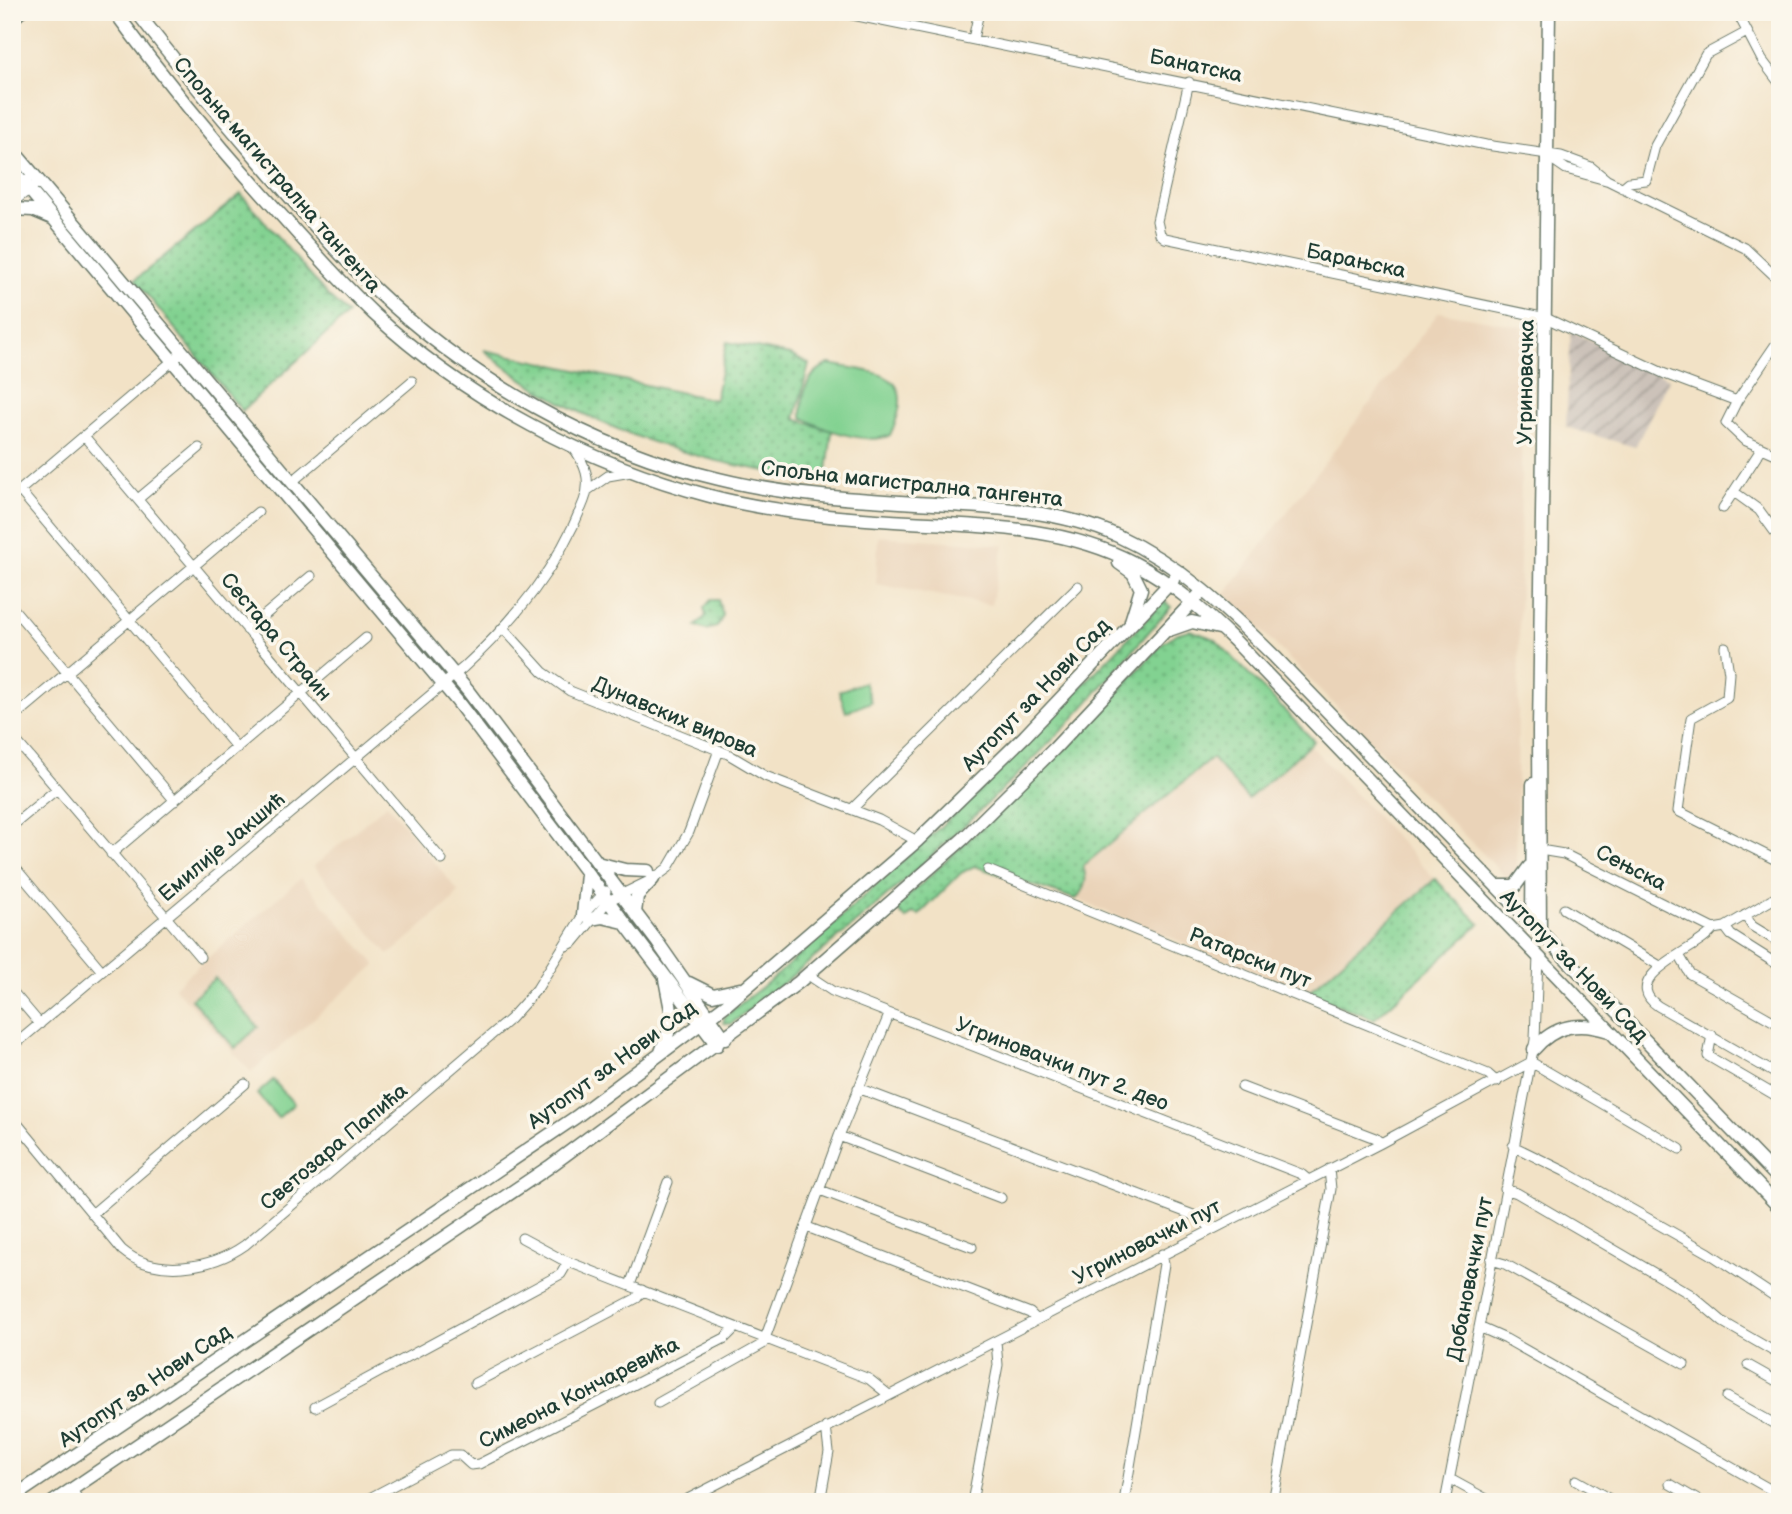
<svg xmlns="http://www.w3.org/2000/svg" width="1792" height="1514" font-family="'Balsamiq Sans',sans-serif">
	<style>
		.built { fill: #ead3b8 }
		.industrial { fill: url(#industrial-furrows) }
		.grass { fill: url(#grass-dots); stroke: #508862; stroke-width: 2 }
		.pitch { fill: #82d291; stroke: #508862; stroke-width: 2 }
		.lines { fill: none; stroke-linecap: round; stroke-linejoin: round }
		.minor-casing { stroke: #697767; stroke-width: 11 }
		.major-casing { stroke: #697767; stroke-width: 15 }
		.minor { stroke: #fff; stroke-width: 9 }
		.major { stroke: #fff; stroke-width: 12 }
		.labels { text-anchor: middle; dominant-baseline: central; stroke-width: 7; stroke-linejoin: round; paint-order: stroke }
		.street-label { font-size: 21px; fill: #1f3d34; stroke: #fbf7ec }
	</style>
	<defs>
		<pattern id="industrial-furrows" width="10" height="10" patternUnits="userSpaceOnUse" patternTransform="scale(1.75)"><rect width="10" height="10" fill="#ccc2b9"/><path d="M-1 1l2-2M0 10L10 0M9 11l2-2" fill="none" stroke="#a59f97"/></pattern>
		<pattern id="grass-dots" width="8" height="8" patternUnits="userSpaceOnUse" patternTransform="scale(1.75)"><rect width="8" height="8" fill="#82d291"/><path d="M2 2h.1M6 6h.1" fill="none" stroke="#6aac77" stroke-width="1.8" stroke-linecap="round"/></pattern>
	</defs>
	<rect width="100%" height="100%" fill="#fbf7ec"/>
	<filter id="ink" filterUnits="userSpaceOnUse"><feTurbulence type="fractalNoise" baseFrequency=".0143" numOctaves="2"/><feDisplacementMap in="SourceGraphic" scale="14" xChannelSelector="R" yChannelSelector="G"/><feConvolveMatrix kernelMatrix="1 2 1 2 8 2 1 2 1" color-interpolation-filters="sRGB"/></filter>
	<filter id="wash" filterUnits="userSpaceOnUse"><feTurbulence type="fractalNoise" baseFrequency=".00686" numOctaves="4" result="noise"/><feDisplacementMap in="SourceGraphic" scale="28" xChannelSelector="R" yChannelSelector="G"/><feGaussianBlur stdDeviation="1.57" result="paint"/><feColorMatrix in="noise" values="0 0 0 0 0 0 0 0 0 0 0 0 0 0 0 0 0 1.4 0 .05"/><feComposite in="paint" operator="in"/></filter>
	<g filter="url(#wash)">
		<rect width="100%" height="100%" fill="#f2e2c6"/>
		<path class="built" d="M1439,312L1523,327L1516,872L1507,878L1225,594Z
			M878,536L1004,545L991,605L876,584Z
			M1310,745L1435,879L1307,993L1076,899L1084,888L1083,867L1213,758L1248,799Z
			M387,804L458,891L453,900L389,955L314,866Z
			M301,878L376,965L251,1072L174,987Z"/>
		<path class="industrial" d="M1571,331L1669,379L1635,447L1566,427Z"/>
		<path class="grass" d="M241,194L328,296L348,314L242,411L135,280Z
			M727,342L790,355L809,364L795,419L832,431L826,479C706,467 578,429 484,350L715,400Z
			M711,600H718L723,616L717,627L706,630L696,626L706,616L704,608Z
			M1164,601L1171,607C1135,646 1103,688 1066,726C961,833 850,933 731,1024L723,1023L725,1016L777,975L982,789Z
			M1190,630L1215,639L1314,741L1248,799L1212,758L1083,866C1088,880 1085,888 1076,899L974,866L961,873L919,915L913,913L906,919L896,908L1067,747L1164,642L1178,633Z
			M1435,879L1480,924L1374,1019L1307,993Z"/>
		<path class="pitch" d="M829,364C876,373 921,371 890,435C869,446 821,429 802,417C801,395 806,373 829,364Z
			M864,682L871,702L846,712L839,691Z
			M215,978L258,1027L235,1048L191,999Z
			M273,1080L294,1104L278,1118L257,1094Z"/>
	</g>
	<g filter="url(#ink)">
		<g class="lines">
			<g class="minor-casing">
				<path id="minor" d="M838,12L1486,145L1561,156L1591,167L1607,180L1745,248L1780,281
					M1737,12L1762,60L1780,84
					M973,39L979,12
					M1189,82L1157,221L1160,234L1165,238L1546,318L1665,374L1737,401
					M1547,156L1566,169L1606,180
					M1622,188L1629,182L1646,180L1655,146L1706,54L1747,32
					M12,192L34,174
					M12,203L40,181
					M1780,338L1737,401L1726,423L1744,440L1780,456
					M84,436L442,860
					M293,481L412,381
					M588,490L608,476L631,472
					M20,491L237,748
					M1734,492L1759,510L1780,539
					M12,497L183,352
					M138,499L199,448
					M1723,508L1762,448
					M12,607L175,801
					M1779,610L1780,613
					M504,629L543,672L570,691L728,754L765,776L879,820L917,841
					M247,630L311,576
					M1725,647L1729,673L1727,698L1691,718L1678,811L1780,862
					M12,719L258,512
					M12,736L200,957
					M852,809L1078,586
					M12,826L57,789
					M1534,849L1564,854L1713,929
					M111,854L366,638
					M12,864L102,971
					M988,870L1488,1074L1497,1082
					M1780,895L1725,927L1713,929C1703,948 1615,976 1658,1006L1780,1076
					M1564,909L1660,966
					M1745,915L1752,926L1780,943
					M1725,927L1731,935L1780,966
					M566,946L574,942L608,901L653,879L668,868L689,832L719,750
					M1679,955L1690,974L1780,1025
					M808,975L832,991L1301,1174L1307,1179
					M12,991L40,1024
					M1712,1035L1708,1056L1780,1098
					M12,1047L464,667C516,619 558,567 584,501C592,480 585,464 573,447
					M1531,1062L1680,1149
					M1242,1087L1375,1138L1381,1143
					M858,1088L1201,1218L1211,1229
					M12,1117L122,1250C155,1278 211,1269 245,1245L510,1019L537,989L583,915L606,891
					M839,1136L1001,1198
					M1513,1146L1564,1171L1709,1253L1780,1300
					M1505,1189L1517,1193L1690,1294L1723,1322L1780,1355
					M820,1190L972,1247
					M92,1214L245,1084
					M807,1227L1030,1313L1036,1319
					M522,1238L561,1259L869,1379L889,1395
					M1491,1260L1505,1264L1684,1364
					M630,1285L668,1182
					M1479,1327L1506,1339L1780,1495
					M1748,1365L1780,1383
					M475,1383L637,1298L642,1290
					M1727,1397L1780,1427
					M658,1403L763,1344L839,1136L889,1015
					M315,1407L561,1274L568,1262
					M1450,1479L1492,1502
					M1576,1480L1615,1502
					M1670,1484L1701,1502
					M72,1489L79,1502
					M362,1502L451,1455H460L471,1465L479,1464L725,1338L735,1328
					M682,1502L1381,1143L1531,1062
					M820,1502L829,1452L826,1427
					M972,1502L998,1365L996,1341
					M1124,1502L1164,1264L1162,1254
					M1273,1502L1331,1189L1329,1169
					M1445,1502L1535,1040L1538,956"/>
			</g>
			<g class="major-casing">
				<path id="major" d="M115,12C162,76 211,137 264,196C300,236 335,277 374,314C467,400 588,464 710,496C775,513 843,518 910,522C985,526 1066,527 1134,563C1173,583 1204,611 1235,641L1780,1208
					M137,12C176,63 217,112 259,161C296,204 333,249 374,288C469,379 591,449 719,479C784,495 850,499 916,503C984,507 1055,508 1118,536C1181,565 1227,610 1275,657L1780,1180
					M12,19L20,12
					M12,149L468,691L658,943L725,1039
					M12,169L457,701L717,1045
					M12,209L33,210L52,218
					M1119,563L1133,573L1141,589L1131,621
					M1169,630L1192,622L1219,628
					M597,863L625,870L648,871
					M1496,886H1515L1529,867
					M635,913L637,896L653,879
					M583,915L587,874
					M590,919L602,917L624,922
					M1532,923L1533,784
					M1540,937L1539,731L1549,12
					M689,983L713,995L740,989
					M1534,1049C1555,1025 1579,1021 1609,1031
					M661,1052L673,1020L665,979
					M12,1498L576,1117L727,1004L917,841L1025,736L1173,580
					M53,1502L549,1167L799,982L963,839L1055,748L1199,595"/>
			</g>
			<use href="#minor" class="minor"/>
			<use href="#major" class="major"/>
		</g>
	</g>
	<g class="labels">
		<g class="street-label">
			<text transform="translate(1196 66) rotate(12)">Банатска</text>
			<text transform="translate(277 175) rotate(49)">Спољна магистрална тангента</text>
			<text transform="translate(1356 261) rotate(12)">Барањска</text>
			<text transform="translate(1526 382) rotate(-89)">Угриновачка</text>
			<text transform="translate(912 484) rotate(6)">Спољна магистрална тангента</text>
			<text transform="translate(276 637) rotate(50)">Сестара Страин</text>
			<text transform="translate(1036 695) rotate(-46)">Аутопут за Нови Сад</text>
			<text transform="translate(675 717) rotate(23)">Дунавских вирова</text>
			<text transform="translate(222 847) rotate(-40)">Емилије Јакшић</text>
			<text transform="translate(1631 868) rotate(27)">Сењска</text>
			<text transform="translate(1250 958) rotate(22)">Ратарски пут</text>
			<text transform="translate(1574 966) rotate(46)">Аутопут за Нови Сад</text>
			<text transform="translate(1062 1064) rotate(21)">Угриновачки пут 2. део</text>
			<text transform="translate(612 1065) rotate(-36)">Аутопут за Нови Сад</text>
			<text transform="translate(334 1147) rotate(-40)">Светозара Папића</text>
			<text transform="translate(1147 1242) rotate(-27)">Угриновачки пут</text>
			<text transform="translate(1470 1279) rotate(-79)">Добановачки пут</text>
			<text transform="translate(145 1386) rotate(-34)">Аутопут за Нови Сад</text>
			<text transform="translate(579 1393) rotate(-27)">Симеона Кончаревића</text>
		</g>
	</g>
	<rect width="1792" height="1514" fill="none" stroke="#fbf7ec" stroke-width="42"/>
</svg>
